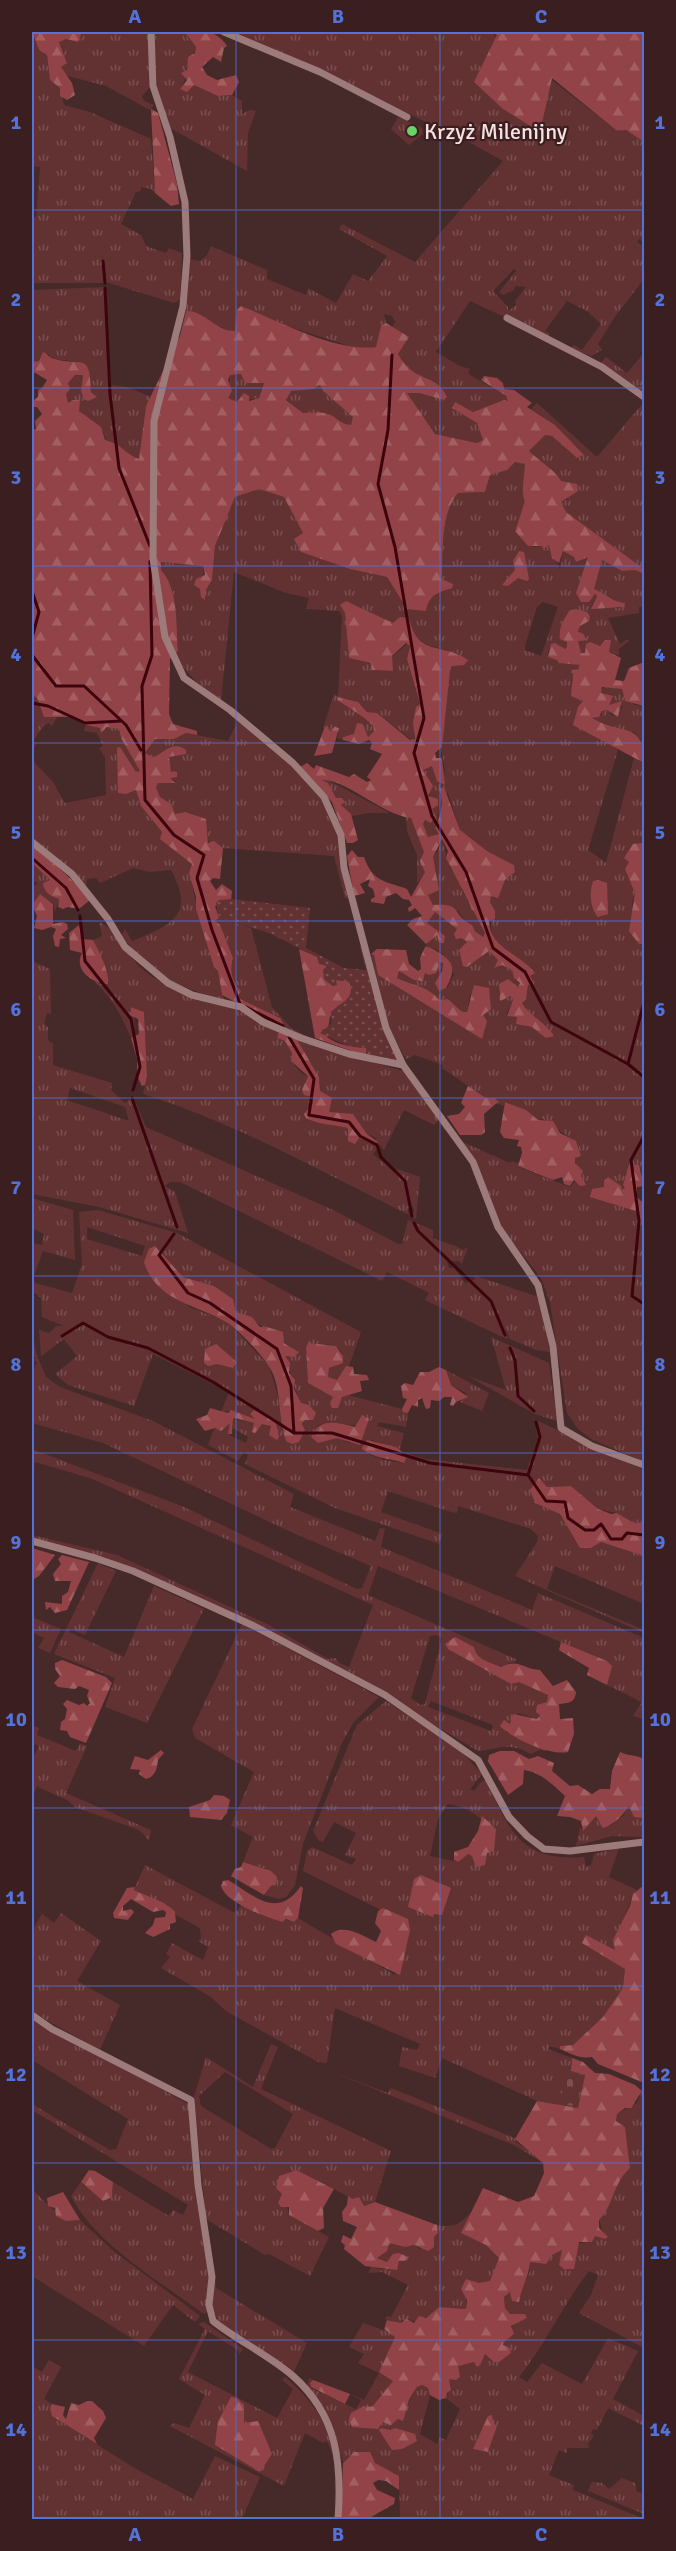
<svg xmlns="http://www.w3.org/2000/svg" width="676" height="2551" font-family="Signika,sans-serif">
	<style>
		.grass { fill: url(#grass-tufts); fill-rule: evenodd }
		.forest { fill: url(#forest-firs); fill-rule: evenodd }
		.cemetery { fill: url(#cemetery-stones) }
		.park { fill: url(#park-dots) }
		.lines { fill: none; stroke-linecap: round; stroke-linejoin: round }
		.stream { stroke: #3c040c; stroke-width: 3 }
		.street { stroke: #9e7b7b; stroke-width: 7 }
		.grid { fill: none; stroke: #5373da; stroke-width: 1.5; stroke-opacity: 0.55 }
		.poi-dot { fill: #67d465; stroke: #3b1f20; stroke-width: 2 }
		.labels { text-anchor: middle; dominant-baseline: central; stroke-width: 4.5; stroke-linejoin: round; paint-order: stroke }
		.poi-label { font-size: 22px; fill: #f6e2e1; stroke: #3b1f20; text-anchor: start }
		.neatline { fill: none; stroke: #5373da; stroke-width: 2 }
		.grid-label { font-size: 20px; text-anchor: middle; font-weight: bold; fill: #5373da }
	</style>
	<defs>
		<pattern id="grass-tufts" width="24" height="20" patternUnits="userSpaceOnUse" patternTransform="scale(1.5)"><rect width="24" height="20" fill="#623233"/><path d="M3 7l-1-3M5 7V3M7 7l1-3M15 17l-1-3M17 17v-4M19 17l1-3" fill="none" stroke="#794f50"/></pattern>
		<pattern id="forest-firs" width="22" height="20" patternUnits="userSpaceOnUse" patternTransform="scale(1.5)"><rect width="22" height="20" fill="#924347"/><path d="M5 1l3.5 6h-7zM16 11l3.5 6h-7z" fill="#a25e61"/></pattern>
		<pattern id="cemetery-stones" width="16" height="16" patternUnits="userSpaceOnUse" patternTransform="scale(1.5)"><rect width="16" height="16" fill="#623233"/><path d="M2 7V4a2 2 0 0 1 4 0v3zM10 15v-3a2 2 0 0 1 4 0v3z" fill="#794f50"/></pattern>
		<pattern id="park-dots" width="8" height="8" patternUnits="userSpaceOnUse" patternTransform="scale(1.5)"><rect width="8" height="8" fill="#623233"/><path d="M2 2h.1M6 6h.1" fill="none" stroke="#794f50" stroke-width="1.8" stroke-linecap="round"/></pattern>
	</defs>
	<rect width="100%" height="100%" fill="#462929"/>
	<path class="grass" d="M82,32H149L151,86L142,96L144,101L154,105L150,110L106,86L64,75L61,67L67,62L59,41L66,39L78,42Z
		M154,32H192L187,36L196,47C194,54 189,59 187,65C185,75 187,79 180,89L194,85L218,96L232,95L242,101V114L250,110L256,111L248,133L247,171L170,128L157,88Z
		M232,32H490L616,130H626L644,142V243L639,239L637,242L644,247V279L614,318L598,344L602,350L591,356L571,348L574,345L582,350L601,324L587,311L567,301L545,331L550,334L548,337L470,301L436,352L460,366L470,369L468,372L470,375L509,397L508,402L504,400L473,412L455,402L452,408L477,423L483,440L478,443L435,434L407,393H419L443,400L432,381L405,368L398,354L409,337L392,327L395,322L392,316L384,314L386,323L381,326L376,347L359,349L237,310L236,331H229L186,311L190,259L200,261L207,255L211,246L267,270V279L306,295L308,288L336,303L353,274L368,281L387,256L339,229L342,224L415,262L503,161L467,141ZM514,269L516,271L499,292L503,295L514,290L515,286L526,287L515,301L516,305L508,311V307L493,291Z
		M32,34L39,50L47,55L50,80L60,88L64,105L90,112L151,139L155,193L151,189L141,187V191L136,192L121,224L141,235L146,246L166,253L169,248L182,253L180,300L174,303L109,283H32V217H36L40,167L32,166Z
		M398,117L422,128L423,134L409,145L391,129Z
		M106,287L111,385L127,387L151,397L146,406L139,460C126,453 120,444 106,440L101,427L68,404L66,394L68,383L75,375H83L81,391L97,396L91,392L86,365C74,358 56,364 48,354L39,362H32V290Z
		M644,353V393L601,363L606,357L627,373Z
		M241,374L264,382L258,398L237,402L228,398L230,375Z
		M320,384L323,391L354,417L351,426C342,424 340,421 333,416C324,411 313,412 303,413L286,399L291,391Z
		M644,402V569L566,512L561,502L568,499C557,470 549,471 529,451L545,435L552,436L577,458L584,455L555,425L531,409L537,403L597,457Z
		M516,462L525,464V501L515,531L533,547L542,546L544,549L549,545L560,570L563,551L574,557H589L580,583L593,596L597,595L591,607L620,608V604L594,589L602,560L622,571L635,570L644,574V606L639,607V613L608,618L620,644L627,639L629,641L619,649V655L609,653L601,645L587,648L586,653H581L577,641L582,636L578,633L580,626L590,616L587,612L569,611L564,619L559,634L567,641V647L565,649L554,643L548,652V657L580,665L581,669L573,673L571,683L583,701L577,716L618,750L588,850L606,863L634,758L644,763L642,823L644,825L642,844L631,848L629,862L635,893L632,903L639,944H644L642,1021L644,1023V1179L639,1165L629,1164L623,1185L626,1188L622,1190L608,1178L636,1211L637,1218L644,1226V1464L637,1462L638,1459L593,1440L578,1429L567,1413L550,1302L541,1278L504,1231L463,1142L510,1163L512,1161L519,1163L518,1167L570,1187L580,1176L574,1158L579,1147C571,1136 555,1128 543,1119L538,1120L526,1110L505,1102L503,1106L486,1098L442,1068L443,1065L415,1055L406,1059L387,1025L371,954H374L378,975L482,1038L483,1015L470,994L467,1012H462L448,999L439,1000C430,986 411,985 397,978L399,971L414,980L440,962L443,963L439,977L447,988L454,974C449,961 441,946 425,947L432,936L437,935L439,943H444L445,936L427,923L434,911L457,929L467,942L459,953L467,967L489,951L498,960L494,968L502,965L512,970L514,978L520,984L518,987L499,984V995L505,999L512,996L513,1000L506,1015L518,1017L516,1024L532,1027L538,1031L550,1029L527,1011L522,1003L526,1000L530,976L534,973C516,952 479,944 495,911L490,902L491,896L501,890L505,880L515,872L514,865L487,851L460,830L448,793H439L442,796L435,828L439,834L428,837L423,824L432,811L428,781L423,770L432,765L443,781L445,770L441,749V732L450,671L459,654L428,645L393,623L346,601L340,605L345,613L349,658L372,663V670L392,671V657L408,643L410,646L407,659L420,705L413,741L377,713L367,712C361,703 349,696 337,700C350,709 370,715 374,731L368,737L363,724L354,734L343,737V740L337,738L339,733L323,728L334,694L338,696L342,616L339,611L306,609L309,598L286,593L234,572L221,701C201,687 187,675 175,654L178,651C176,626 179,589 161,570V562L203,566L204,591L212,580L215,546L235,497L259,489L284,497L303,533L301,552L350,569L387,577L407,609L428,601L435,593L447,590L453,584L442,579C443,552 440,514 458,493L485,492L490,475ZM543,602L558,607L541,656L525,650V646L537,607Z
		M606,687L622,689L624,698L635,705L644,706V745L635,733L592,719L602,715V710H608L611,715L618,716L623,706L609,705L600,690Z
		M32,695L37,698L44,716L57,717L52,726L49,723L44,725L33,741L36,745L32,750Z
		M238,721C261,742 309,776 323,800C341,830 344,865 350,898H345L334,856L223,848L214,842L209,843L205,823L185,812L175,814L160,797L156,786L158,783L177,782L170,778L177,772H170L169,757L175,756L165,751L153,757L145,753L155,739H174L186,733L228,741Z
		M86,725L100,728L101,732L111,726L119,729L121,738L140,771L136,772L130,764L141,806L178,852L192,864C189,903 209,934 218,971C221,981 219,991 224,999C182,989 145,973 122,935L125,929L132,941C171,925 196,916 171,870L150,872L133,868L100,883L96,878L87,879L86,887L32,841V760L53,782L65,803L106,795L105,758L99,748L103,746L97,733L84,731Z
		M326,779L390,813H368L352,816L341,805L345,801L342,798H336L322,780Z
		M406,817L411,818L424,852L425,872L417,884V855L407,831Z
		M442,839L450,868L460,881L463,893L470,901L485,933L483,937C475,931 463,919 458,911L433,905L428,895L433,892L437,878L433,857L438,851Z
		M32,863L50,880L43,883C43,892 52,897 59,899L55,912L53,903L40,894L32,905V886L38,884L32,879Z
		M219,918L251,928L272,1007L292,1029L317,1041L280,1026V1018L240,999L238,996L241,991L233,980L215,921Z
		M99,922C115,927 127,955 141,968C164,989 194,992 221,1003C242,1011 260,1021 279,1031L277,1038L285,1041L292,1053L291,1061L302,1074L308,1076L304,1083L313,1096V1103L307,1110L327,1122L348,1128V1141L359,1138L374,1143L377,1138L367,1134L353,1114L328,1113L320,1091L319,1077L296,1038L327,1050L407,1072L446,1128L444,1130L439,1120L434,1125L404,1110L384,1150L380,1145L373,1154L394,1172L397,1169L420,1177L416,1219L411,1216L414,1210L412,1206L407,1209L409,1215C322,1172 236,1123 143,1094L147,1076L144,1012L132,1007L129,1011L134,1017L135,1035L131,1038C122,1016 112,998 94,981L104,985L109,983L93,940L102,936Z
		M32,961L50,969L51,1014L47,1013L44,1024L48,1027V1040L53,1044V1065L112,1083L111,1090L125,1103L133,1097L146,1127L333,1210L398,1244H402L408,1220L433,1230V1238C443,1243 455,1244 463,1250L468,1247L462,1264L459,1261L447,1262L449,1268H454L465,1283L476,1279L473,1275L536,1296L535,1292L544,1318L550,1352L536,1350L510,1339L505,1328L508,1339L500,1336L425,1300L429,1293L387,1272L382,1281L180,1182H170L165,1186L175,1192L188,1233L99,1207L32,1194ZM70,1088L125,1107L129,1121L67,1100Z
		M32,1198L73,1210L75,1260L43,1251L33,1278L35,1283L72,1293L82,1264L79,1212L98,1210L177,1233L361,1332L349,1366H346L337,1380L328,1377L329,1368L343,1362C344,1339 321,1344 306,1348L308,1383L333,1397L348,1395L402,1409L408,1413L406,1427L379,1422L377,1426L404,1433L400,1449L371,1440L368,1454L384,1460L404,1463L406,1453L425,1459L527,1470L538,1439L535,1423L538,1421L644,1470V1522L634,1523L617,1513L598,1509L571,1486L547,1487L535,1503L560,1514L580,1548H591L601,1542L644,1556V1604L555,1566L547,1589L644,1630V1633L515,1576L537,1542L538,1536L531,1529L458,1506L457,1513L451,1512L388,1491L381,1512L443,1534L439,1544L335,1508L245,1464L248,1455L244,1452L238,1461L208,1445L214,1429L231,1423L229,1435L246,1443L248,1437L233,1428V1419L254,1423L252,1432L262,1423L275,1419L254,1410L256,1419L231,1411L221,1412L229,1392L153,1354L134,1406L68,1385L55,1374L77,1356L64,1339L41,1356L39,1330L49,1333L56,1326H64L42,1317L41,1298L32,1291V1243L42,1245L44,1234L32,1228ZM87,1227L145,1246L142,1256L87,1239ZM155,1246L183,1277L214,1286L233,1299L236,1312C256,1318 278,1340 298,1351L294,1357L285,1356L305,1420L292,1444L286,1440L281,1427L280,1403L269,1366L228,1322L189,1307ZM328,1422L367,1427L363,1434L349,1443L316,1426Z
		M491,1337L549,1363L557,1421L535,1414L468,1376L506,1390Z
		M35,1345L36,1353L46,1377L60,1387L153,1421L294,1494L290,1507L375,1541L380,1528L385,1529L381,1547L532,1610L538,1593L644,1638V1719L633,1716L642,1702L607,1685V1661L378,1566L368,1595L516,1659L515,1662C509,1662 505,1666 501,1666C489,1666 477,1657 474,1647L467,1644L478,1665L511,1684L519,1681L548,1695L547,1702L537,1719L518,1713L506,1732L548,1751L539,1750L531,1754C506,1741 502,1749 478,1751L345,1672L126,1566L32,1539V1535L117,1555L267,1624L328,1659L336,1658L339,1663L349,1667L373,1605L90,1478L35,1462L32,1474V1449L184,1507L357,1589L362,1588L371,1566L293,1533L103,1443L32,1423V1373L37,1362L32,1359V1348ZM436,1635L442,1638L425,1704L420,1705L411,1698L430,1636ZM431,1701L493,1725L491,1731L428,1707Z
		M446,1370L489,1393L482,1411L460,1402L466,1393L451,1385Z
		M98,1563L116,1571L85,1635L71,1629L69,1632L124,1657L154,1586L204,1609L147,1723L105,1707L115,1678L54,1654Z
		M32,1617L61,1629L50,1653L38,1648L44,1638L32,1632Z
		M242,1624L379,1697L353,1723L342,1743L303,1844L295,1885L286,1897L279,1899L264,1895L271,1886V1871L243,1862L253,1837L231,1825L254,1772L195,1738L192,1729Z
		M386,1701L461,1751L482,1774L470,1789L474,1791L481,1782L486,1780C509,1831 521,1862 584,1857L586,1867L591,1865L594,1854L619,1848L609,1877L637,1890L633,1894L615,1944V1951L586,1935L625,1969L624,1988L603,2017L573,2045L560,2046V2049L550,2046L548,2049L572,2058L571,2071L585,2075L578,2108L537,2101L442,2058L435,2078L399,2066L402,2047L417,2050L420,2044L335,2008L327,2063L318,2062L226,2011L211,1997L161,1968L170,1957L166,1954L172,1943L203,1960L208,1947L198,1941L201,1938L200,1928L176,1915L168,1905L148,1898L134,1890L145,1865L233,1912H236L242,1904C260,1915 275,1917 294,1922L298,1918L395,1975L410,1930L384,1908L381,1910L303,1871L307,1851L312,1847L352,1865L356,1859L345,1855L356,1833L334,1822L323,1842L319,1841L313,1831L357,1725ZM448,1804C471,1808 476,1816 496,1830L487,1853L464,1855L458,1862L430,1856L438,1819Z
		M32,1725L39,1728L37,1735L76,1751L80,1744L87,1746L66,1793L151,1830L149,1840L139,1830L75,1807L67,1800L38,1787V1784L32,1798V1760L39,1746L32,1743Z
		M629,1806L643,1818L644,1814L643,1837L612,1836L576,1846L580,1827L583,1831L596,1815L610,1826L623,1816Z
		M61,1913L101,1941L77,1981L120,2005L100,2050L32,2012V1931L42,1914L54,1923Z
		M32,2017L188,2104L211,2270L208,2311L204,2314C161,2282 95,2244 71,2196L81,2182L84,2186L113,2192V2182L169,2216L173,2210L183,2215L188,2205L32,2110V2104L110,2150L116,2149L128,2119L32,2060Z
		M271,2044L278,2047L261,2089L391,2151L375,2202L363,2206L355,2198L352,2199L325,2184L292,2171L279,2176L289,2215L329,2237L310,2276L269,2254L265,2255L206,2219L194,2097L206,2057L253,2087ZM225,2072L293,2114L275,2148L271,2149L201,2106L199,2096Z
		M325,2069L388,2093L391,2088L515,2138L516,2142L539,2157L543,2163L514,2145Z
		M644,2087V2348L579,2313L591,2295L598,2275L589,2271C563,2304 546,2344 519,2377L527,2382L542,2363L582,2384L608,2338L638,2351L613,2399L644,2416V2426L608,2408L597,2430L593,2429L591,2434L594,2436L588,2444L589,2448H567V2453L559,2450L549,2475L574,2485L573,2490L644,2519H400L399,2476L354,2452L343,2462L327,2415L307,2388L309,2378L313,2380L310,2383L311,2388L356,2409L361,2400L350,2394L364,2400L379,2373L358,2363L364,2354L349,2347L363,2323L392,2333L395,2337L380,2372L394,2380L372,2407L383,2422L396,2421L404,2412L417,2387L422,2385L428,2388L430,2395L420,2434L437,2444L440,2437L446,2440L460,2409L446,2398L451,2386L448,2379L458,2370V2366L485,2354L494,2362H499L510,2353L503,2345C507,2331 512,2323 527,2318L525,2314H510L505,2308L504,2297L510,2292L520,2293L530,2271V2261C552,2259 569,2242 592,2242L595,2236L605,2239L599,2219C614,2205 613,2183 630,2168L625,2127L616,2121L617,2114L637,2103ZM486,2422L497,2426L488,2452L473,2449Z
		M32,2189C44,2201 54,2210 66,2221L80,2220L111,2249L200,2316L195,2322L173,2305L144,2346L32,2276Z
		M472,2211L462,2233L486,2245L499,2258L490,2282L479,2283L466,2279V2309L439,2307C427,2317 418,2325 402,2320L401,2323L385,2319L387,2316L391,2317L408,2285L382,2272L368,2273L372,2266C381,2272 392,2268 400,2261L392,2258L387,2262L376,2257L382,2255L389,2243L404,2247L414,2245L420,2249L438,2232L437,2225C455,2228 460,2224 472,2211Z
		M214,2270L216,2288L307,2343L293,2374L218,2323L212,2303Z
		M204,2322L243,2349L239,2355V2351L208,2331L188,2372L277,2418L293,2389L282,2380L285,2377C316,2404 323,2418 337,2457L333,2455L327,2441L323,2443L305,2433L284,2486L170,2426L174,2423L189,2428L205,2395L179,2379L205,2329L198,2324Z
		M49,2360L61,2367L44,2399L52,2404L50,2408L52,2416L136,2469L193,2499L215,2456L260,2477L242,2519L36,2520L32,2516V2366L42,2372Z
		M619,2477L635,2483L637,2492L644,2493V2514L588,2491L592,2482L602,2483L609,2489L621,2479Z"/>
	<path class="forest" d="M32,32H82L78,42L66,39L59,42L67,63L61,67L72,83L75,95L67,100L60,96V88L50,80L47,55L39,50Z
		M192,32C208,31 218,32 227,46L224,48L221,62L213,57L202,67L207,75L217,80L236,75L239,82L232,95L218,96L194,85L187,92L180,89L187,80L181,73L187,70L188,57L195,53L196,47L187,35Z
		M490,32H644V153V142L626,130H616L552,78L540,132L503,109L474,82L497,35Z
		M151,109L158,113L177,184L179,204L171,206L155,193Z
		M241,306C279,321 335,352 376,347L381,326L386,323L409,337L398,354C414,384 436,372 447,397L444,400L419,393H407L435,434L477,443L483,440L477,423L452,408L455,402L473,412L504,400L508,401V397L481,380L484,376L497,378L503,383L504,389L514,390L532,403L527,407L555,425L584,455L577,458L552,436L545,435L529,451C539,461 555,470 561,481L577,484L578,491L561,502L566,512L644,569V574L635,570L622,571L602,560L594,589C605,593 614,603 625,603L624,607L591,609L597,596L595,594L589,602H581L576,593L588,557L576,562L574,557L563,551L559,563L552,558L549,545L544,549L542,546H528L515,531L525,501C520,491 525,475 525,464L515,462L507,470L490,475L485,492L458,493C440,514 443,552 442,579L453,584L452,588C438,593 429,594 426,611L407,609L387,577L350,569L301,552L294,539L303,533L284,497L259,489L235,497L215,546L212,580L205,591V600L201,597L200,589L194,585L196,579L205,575L203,566L161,562V570C179,589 176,626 178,651L170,659L169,714L173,724L197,731V735L186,733L174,739H155L145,753L153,757C165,753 172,740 186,750V754L169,757L171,772H177V777L170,778L176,783H158L156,787L160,797L171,804L175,814L185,812L206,819L208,843L214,841L223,848L220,879L213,878L210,881L216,890L222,884L232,891L231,900L215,906L219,918L215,921L220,925L233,958C229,971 232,982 241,991L238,996L240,999L280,1018L283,1023L280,1026L222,995L218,971L214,967L196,909V897L189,873L192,864L160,839L162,832L141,806L136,790L126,794L118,793L117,748L120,747L136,772L140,771L121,738L119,729L107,727L101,733L100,728L86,725L71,717H44L37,698L32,695V430L36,429L35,421L42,414L37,407H32V401L38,397V390L42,388L47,380L32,371V362L39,361L43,352C48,354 49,358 55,359C83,367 90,351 91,392L97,397L88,401L84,399L81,391L83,375H75L68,383L70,389L66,394L68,403L73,400H80L79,411L101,427L105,440C124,445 122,452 139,459L146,406L180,336L186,311C204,310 217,332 235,331L237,310ZM241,374L245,383H264L259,398L249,401V396L244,393L237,402L228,398L232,391L228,380L230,375ZM320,385L323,391L353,417L351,425C342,424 340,421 333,416C324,411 313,412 303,413L286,400L291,391L313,389Z
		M519,551L524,552L529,579L527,581L518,578L508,586L502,585L515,570L513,561Z
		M346,601L393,623L400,617L409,618C417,657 443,642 468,660L464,665L452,666L450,671L442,747L435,753L436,758H442L445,785L437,781L432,766L423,770L433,786L428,796L438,799V805L432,809L435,815L431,823L425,820L423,824L428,837L439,834L435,828C441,814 444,802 439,789L444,787L460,830L487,851L514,865L515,872L505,880L498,898L491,896L490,902L495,911V919L489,921C490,949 520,953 535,973L530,976L533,981L528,985L526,1000L522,1003C530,1017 546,1022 554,1036L546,1038L532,1027L516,1024L517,1017L507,1016L513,1000L511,996L500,1001L499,984L508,979L518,987L520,983L514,978L512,970L502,965L494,968L498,960L489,951L467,967L463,966L459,950L467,942L462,938L456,939L454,934L457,929L435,912L427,923L445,936L444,943H439L437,935L426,944L407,925L413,919L422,916L415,908L409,912L408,908L412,905L409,900L403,899L396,893L386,897L384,904L371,902V899L375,897L373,889L368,886L370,879L360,884L365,893L354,896L347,856L352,850L358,857H364C373,883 386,881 407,889L411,897L425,872L420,861L424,852L411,818C383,815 344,778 322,780L328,783L336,798H342L345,802L341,805L351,814L358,840L353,843H347L332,802L300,767L307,763L314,769L316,765L349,777L354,774L367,782L371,780L367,777L382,754L370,749L372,743L369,740L359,744L343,740V737L354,734L357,723L363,724L368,737L374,731L373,726C364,716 349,708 337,700L338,697L358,702L367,712L377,713L410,740L415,739L413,722L416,707L420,704L407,659L410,646L406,643L392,656L393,671L372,670L371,663L349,658L345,613L340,605ZM442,839L448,851L446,858L485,933L483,937L475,931L472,925C450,914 464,903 433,905L428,895L439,890L433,857Z
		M576,609L587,612L590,616L589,621L580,626L578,632L582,633L587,640L578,641L581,653H585L586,644L590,642L600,646L605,640H611L609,652L621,658L615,680L624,681L629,668L644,662V706L625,701L622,689L602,687L601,693L613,696L609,705L622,701L618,717L607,710L602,711L599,717L592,718C621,735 645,721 644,763L573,725L578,707L583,701L571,696L573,673H571L572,670L580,669V665L559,663L557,660L548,657L551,644L555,643L565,649L567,647V642L560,639C558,629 564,619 569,611Z
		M325,726L331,731L334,727L339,728L332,753L314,756Z
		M644,836V944H639L629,931L635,893L625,869L629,862L624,858L633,844L642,843Z
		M32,844L73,881L90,900L79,909L68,907L63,909L58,907L59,899C52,897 43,892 43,883L50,880L32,863Z
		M598,880L607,883L608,914L598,917C590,907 589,893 593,881Z
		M40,894L53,904V924L63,922L67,924L68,929L61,935L66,938L60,939L59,947L55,946L53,936L56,929L51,927L42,930L34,928L37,916L32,905Z
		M79,925L82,939L93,940C99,951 110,973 108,984C93,984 73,970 82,953L70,950L69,933Z
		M425,947C431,947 433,949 438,952C456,963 455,971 446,988L439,991L435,983L442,971L443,963L440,962L436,973L429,975L425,973L423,981L414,980L399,971L397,978C411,985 429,986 439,1000L448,999L462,1012H467L474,985L489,988L491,1009L483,1015L487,1021L482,1039L378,975L374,955L371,954L377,949L406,950L409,964L418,971L421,969L420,958Z
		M299,949L318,957L327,967L324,979L333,986L336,980L349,981L352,991L350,999L338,1006L330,1017L328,1028L322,1030C329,1045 352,1047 366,1048V1056L315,1038Z
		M131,1007L144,1012L147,1076L145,1085L142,1086L137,1076V1059L131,1038L139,1034L138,1019L130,1015Z
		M279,1031L296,1038L319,1077L320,1091L332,1098L329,1112L353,1114L367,1134L378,1142L375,1143L359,1138L355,1144L348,1141V1128C333,1124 319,1125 306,1118L304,1114L313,1103V1097L304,1095L302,1090L308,1076L291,1061L292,1053L285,1041L277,1038Z
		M468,1086L486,1098H495L498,1102L484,1114L485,1132L481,1135H460L447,1116L459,1114L465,1107L461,1103Z
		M505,1102L526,1110L538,1120L553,1121L560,1133L576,1141L581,1156L575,1158V1163L583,1171L581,1176L586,1185L580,1186L574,1180L570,1186L564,1184L562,1177L553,1180L518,1166L522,1153L521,1147L517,1146L519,1140L504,1138L500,1132Z
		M629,1164L639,1165L644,1186L637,1187V1197L644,1204V1226L639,1223L636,1211L590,1197L592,1189L604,1187V1181L608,1177L621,1186L622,1190L625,1188L623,1185Z
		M155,1246L183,1277L214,1286L233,1299L236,1312L252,1317L260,1327H267L283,1332L284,1343L299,1352L294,1357L285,1356L290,1363L289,1373L295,1380L294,1389L301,1403L309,1405L316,1413L313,1420H305L302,1424L305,1430L299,1442L292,1444L286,1441C277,1417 283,1386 268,1365C261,1354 237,1328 226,1322C195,1304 156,1301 144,1262L149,1249Z
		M308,1343L336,1346L343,1356V1363L329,1368L328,1377L337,1380L346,1366L353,1367L354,1374L367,1375L369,1380L360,1381L362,1391L342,1397L338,1408H332L330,1403L333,1397L308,1383L306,1348Z
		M216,1344L237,1362L233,1368L217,1364L208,1366L204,1363L205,1349Z
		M439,1367L446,1370L451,1385L468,1397L456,1402L453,1406L450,1405L452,1397H444L439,1401L431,1400L430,1408L426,1409L422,1398L418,1400V1407L412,1405L408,1413L403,1412L402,1409L407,1399L403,1398L401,1386L405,1383L413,1385L420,1372H429Z
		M210,1408L228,1413L231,1410L255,1419L250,1414L254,1410L275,1419L279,1437L277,1440L269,1435L271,1426L262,1424L255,1433L252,1432L254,1423L235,1418L233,1419L232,1434H228L230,1423L221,1431L215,1428L205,1431L196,1419L207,1415Z
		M362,1415L369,1419L360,1445L337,1438L318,1443L311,1437C320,1417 336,1422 355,1427Z
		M367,1440L396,1447L407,1456L404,1463C389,1458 375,1459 362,1449Z
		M539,1478L547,1487L571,1486L598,1509L611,1514L617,1513L634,1523L644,1522V1556L601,1542L591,1548H580L560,1514L535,1503L530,1490Z
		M32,1548L55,1555L39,1576L32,1580Z
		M62,1555L89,1562L67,1610L55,1613L50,1607L46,1610L45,1602L62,1604V1596L68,1592L71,1581H55L53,1574L61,1564L58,1559Z
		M455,1637L474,1647C477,1660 489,1662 501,1667C518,1658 523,1669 540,1670L553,1686L567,1680L576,1692C575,1703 568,1703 559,1704L560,1719L573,1718L574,1734L568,1752C550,1756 513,1739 500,1726L504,1720L510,1724L513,1714L537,1719L540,1715L536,1712L537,1705L547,1702L548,1695L519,1682L511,1684L448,1649L445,1644Z
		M561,1642L607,1661L612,1666L607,1685L587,1675L589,1668L562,1652L559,1650Z
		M62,1660L106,1677L112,1683L86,1743L70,1737L67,1731L60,1730L61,1722L65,1719L67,1709L63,1704L67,1700L79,1705L84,1703L87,1706L90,1703L87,1696L89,1690L79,1686L75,1689L58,1687L54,1683L60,1676L55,1669V1663Z
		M161,1750L164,1753L158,1760C157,1769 155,1777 146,1779L139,1774L140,1770L130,1769L135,1756L148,1760Z
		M500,1751H514L529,1759L538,1756L554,1763L552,1771L570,1786L578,1785L592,1794L600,1789H610L612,1771L620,1752C628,1756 637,1755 644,1759V1818L634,1817L629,1806C623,1815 614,1825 603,1828L596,1816L583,1831L581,1821L570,1817L557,1816L565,1796C552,1784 542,1773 524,1770L523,1784L508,1795L488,1761L489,1755Z
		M214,1795L224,1796L230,1800L227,1813L221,1820L190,1817L189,1807L210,1800Z
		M482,1816L496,1829L494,1851L487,1853L485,1865L476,1867L472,1856L468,1854L458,1862L454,1860V1852L468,1847L478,1831Z
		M243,1862L271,1871L277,1877L276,1884L271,1886L264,1895L231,1876L235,1869L241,1867Z
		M421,1875L451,1888L442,1915L434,1914L433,1917L408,1907L414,1879Z
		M228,1880C255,1896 277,1920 301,1886L303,1888L298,1918L294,1922L286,1919L282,1922C266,1917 226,1903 221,1886L223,1881Z
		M644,1885V2083L598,2064L592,2057C580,2059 571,2054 560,2049V2046L573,2045L603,2017L623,1988L625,1969L582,1943L586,1935L615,1950L613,1940L630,1906L633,1894Z
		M135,1887L134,1890C147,1897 167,1901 175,1912L176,1922L170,1924V1929L153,1937L145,1933L153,1925L155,1918L165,1917L166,1912L163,1910L153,1912L131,1899L123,1906V1911L131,1909L134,1912L128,1920L114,1918L113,1913L127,1888Z
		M383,1908L408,1919L410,1930L400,1975L336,1944L331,1934C344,1923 363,1936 376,1942L381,1931L375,1923L378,1911Z
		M572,2058L583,2062L595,2073L609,2074L635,2085L642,2091L631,2108H625L617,2114L616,2121L625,2127L630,2168C613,2183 614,2205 599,2220V2228L608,2237L605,2239L595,2236L592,2242H579L574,2269H564L559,2265L562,2250L552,2255L546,2264L530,2262C529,2277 521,2288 519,2302L512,2301L510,2292L504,2297L505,2308L510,2314H525L527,2318L511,2326L514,2334L504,2342L503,2345L510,2348L511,2353L499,2362H494L485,2354L480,2365L477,2367L474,2362L458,2366L460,2377L456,2380L449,2379L451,2390L447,2393L446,2398L439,2400L430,2395L428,2388L422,2385L417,2387L409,2400L403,2421L398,2419L391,2425L383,2422L378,2429L352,2427L349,2419L351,2413L364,2406L372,2407L393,2381L379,2372L395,2337L384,2329L387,2320L401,2323L406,2319L414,2323L419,2316L426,2318L439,2307L466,2309L467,2300L461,2289L466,2279L479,2283L490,2281L499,2258L486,2245L461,2233L483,2188L518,2202L534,2196L544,2173L543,2163L515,2139L537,2101L578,2108L585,2075L571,2071Z
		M89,2170L95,2171L113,2182L112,2197L103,2201L81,2182Z
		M296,2170L334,2189L323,2208L324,2228L318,2231L289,2215V2207H281L278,2203L282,2194L276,2188L279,2176Z
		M63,2192L80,2220L66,2221L56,2216L55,2208L48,2206L47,2198Z
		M348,2196L352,2199L359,2197L364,2206L375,2202L437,2225L438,2233L434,2237V2247L428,2251L414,2245L405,2247L389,2243L387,2251L377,2258L387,2262L393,2254L399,2253L407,2257L405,2261H399L397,2270L365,2266L344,2249L345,2245L341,2242L343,2235L351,2239L357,2227L343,2221L342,2212L347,2205Z
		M313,2380L350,2394L345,2404L311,2387L310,2383Z
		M231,2397L237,2398L244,2405V2423L258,2421L272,2454L260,2472L215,2445L218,2421Z
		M87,2401H92L103,2411L106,2418L94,2438L97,2444L52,2416L50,2408L52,2404L65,2407L63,2415L66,2419L71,2403L79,2405Z
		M492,2415L493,2423L497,2426L488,2452L473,2449L488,2416Z
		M381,2428L390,2430L395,2428L415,2434L417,2441L402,2449L392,2450L379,2430Z
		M354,2452H370L375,2463L399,2476V2490L386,2481L378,2480L373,2483L377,2490L395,2498L394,2504L371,2517L372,2519L341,2520L343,2463Z"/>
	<path class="cemetery" d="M571,2072L585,2075L577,2107L564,2104L566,2097L561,2096L565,2077L570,2078Z"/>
	<path class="park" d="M231,899L310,908L306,948L344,968L366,970L360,946L364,945L398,1062L366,1056V1048L348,1046L320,1033L331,1024V1012C343,1001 354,1000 350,982L336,980L337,985L333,986L324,979L323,970L327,966L319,964L317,957L269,933L219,918L216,903L219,900Z"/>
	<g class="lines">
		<path class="stream" d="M103,261L105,283
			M105,288L110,394L119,468L150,546
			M392,355L388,430L378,484L395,547L424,718L414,753L432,816L466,872L493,948L525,972L551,1022L628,1064L644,1077
			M150,561L152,655L142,686L145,800L174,835L204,855L197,878L212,930L240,1004
			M32,591L39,612L32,638
			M32,655L56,686H84L126,725L141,750
			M32,703L48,706L85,723L121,721
			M32,858L66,888L78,910
			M80,916L85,961L131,1019L140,1067L133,1090
			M246,1007L283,1026
			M289,1037L314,1079L309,1115L349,1122L360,1136L377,1145L381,1157L405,1181L412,1216
			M628,1064L644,1002
			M132,1098L177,1227
			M644,1136L631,1160L639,1221L632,1296L644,1304
			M414,1223L418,1231L491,1301L505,1335
			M174,1234L159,1255L188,1293L210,1303L277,1349L291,1386L294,1433H332L430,1463L528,1475L546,1501L565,1502L568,1518L585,1530H594L601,1524L611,1539H622L627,1533L644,1535
			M62,1336L83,1323L108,1337L148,1348L213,1382L294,1433
			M510,1348L515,1360L518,1396L534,1411
			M32,1360L33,1358
			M528,1475L540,1437L536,1422"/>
		<path class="street" d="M151,32L153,86L170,137L185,202L187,256L183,306L154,421L153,559L165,637L184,678L230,710L293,763L324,797L341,835L344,868L386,1028L403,1065L473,1162L498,1227L538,1285L553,1346L561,1428L592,1446L644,1465
			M224,32L320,72L407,117
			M507,318L602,367L644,397
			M32,842L72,874L108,919L125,947L168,983L192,995L241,1007L263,1022L301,1038L349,1054L403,1065
			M32,1541L95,1558L133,1571L254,1626L385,1695L478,1760L509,1817L527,1836L544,1849L570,1851L644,1842
			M32,2015L52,2029L191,2100L198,2185L212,2277L209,2305L213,2321C238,2341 269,2355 293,2376C338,2416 342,2464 338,2520"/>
	</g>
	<path class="grid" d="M236,32V2520M440,32V2520M32,210H644M32,388H644M32,566H644M32,743H644M32,921H644M32,1098H644M32,1276H644M32,1453H644M32,1630H644M32,1808H644M32,1986H644M32,2163H644M32,2340H644"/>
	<circle class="poi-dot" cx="412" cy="131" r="6"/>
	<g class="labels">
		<g class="poi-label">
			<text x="424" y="131">Krzyż Milenijny</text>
		</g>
	</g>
	<rect width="676" height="2551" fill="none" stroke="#3b1f20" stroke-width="66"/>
	<rect x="33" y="33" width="610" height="2485" class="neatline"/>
	<g class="grid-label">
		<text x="135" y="23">A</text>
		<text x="338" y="23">B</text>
		<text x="541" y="23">C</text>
		<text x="16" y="129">1</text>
		<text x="660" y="129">1</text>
		<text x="16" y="306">2</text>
		<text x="660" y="306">2</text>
		<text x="16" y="484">3</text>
		<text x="660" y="484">3</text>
		<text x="16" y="661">4</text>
		<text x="660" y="661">4</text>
		<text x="16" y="839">5</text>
		<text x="660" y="839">5</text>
		<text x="16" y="1016">6</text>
		<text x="660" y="1016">6</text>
		<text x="16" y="1194">7</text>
		<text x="660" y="1194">7</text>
		<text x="16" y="1371">8</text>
		<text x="660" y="1371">8</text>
		<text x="16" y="1549">9</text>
		<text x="660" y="1549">9</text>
		<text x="16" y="1726">10</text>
		<text x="660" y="1726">10</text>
		<text x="16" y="1904">11</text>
		<text x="660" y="1904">11</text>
		<text x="16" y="2081">12</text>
		<text x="660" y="2081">12</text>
		<text x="16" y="2259">13</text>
		<text x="660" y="2259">13</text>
		<text x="16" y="2436">14</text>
		<text x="660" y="2436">14</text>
		<text x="135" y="2541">A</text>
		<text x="338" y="2541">B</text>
		<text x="541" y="2541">C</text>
	</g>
</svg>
